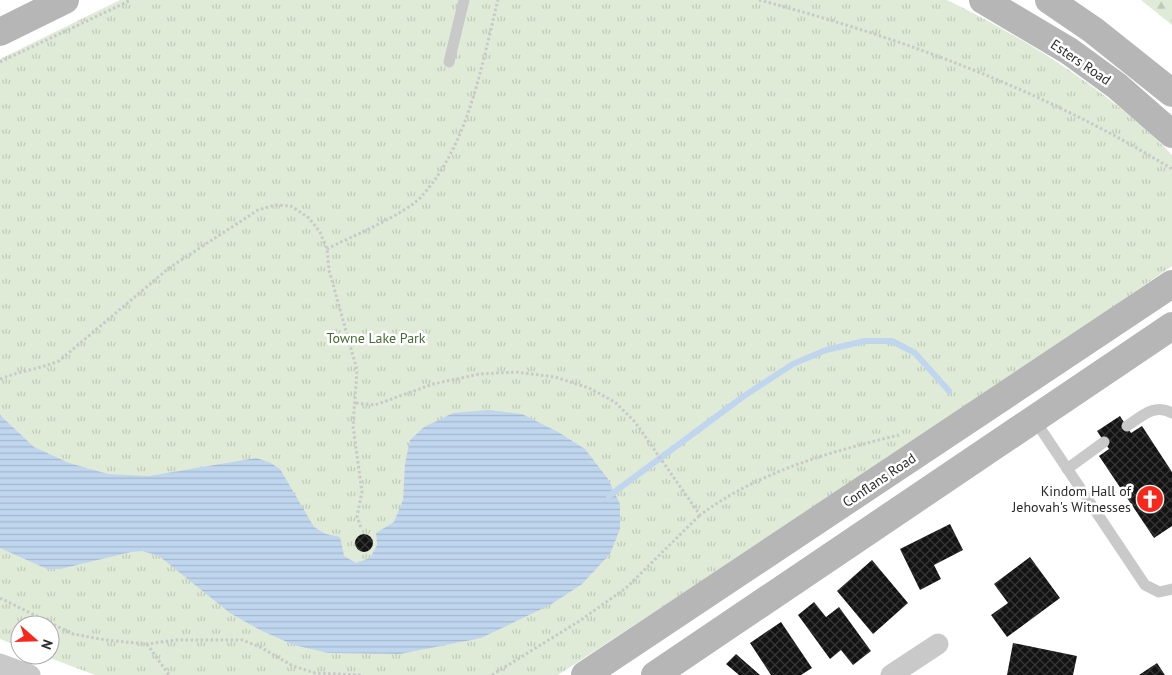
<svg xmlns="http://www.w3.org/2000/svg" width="1172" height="675" font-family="'PT Sans',sans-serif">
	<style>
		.forest { fill: url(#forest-firs) }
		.park { fill: url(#park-tufts) }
		.water { fill: url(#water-rules) }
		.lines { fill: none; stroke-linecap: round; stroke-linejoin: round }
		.stream { stroke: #c0d6ee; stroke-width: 6 }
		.building { fill: url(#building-cross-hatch) }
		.path { stroke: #c9c9c9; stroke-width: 3; stroke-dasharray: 2.5 2.5; stroke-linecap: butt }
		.lane { stroke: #c9c9c9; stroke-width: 11 }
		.street { stroke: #c9c9c9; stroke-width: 21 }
		.secondary { stroke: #b6b6b6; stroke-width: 28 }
		.labels { text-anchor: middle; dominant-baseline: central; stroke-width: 5; stroke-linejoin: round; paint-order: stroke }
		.street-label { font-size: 14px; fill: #2c2c2c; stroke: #fff }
		.park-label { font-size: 14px; fill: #476b35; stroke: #fff }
		.poi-label { font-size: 14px; fill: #2c2c2c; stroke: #fff; text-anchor: end }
	</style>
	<defs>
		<pattern id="forest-firs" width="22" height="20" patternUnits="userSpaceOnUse" patternTransform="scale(1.25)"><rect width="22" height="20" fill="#dfebd7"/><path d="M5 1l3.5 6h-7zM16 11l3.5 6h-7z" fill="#c0cab9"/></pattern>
		<pattern id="park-tufts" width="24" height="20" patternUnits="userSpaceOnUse" patternTransform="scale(1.25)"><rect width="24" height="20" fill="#dfebd7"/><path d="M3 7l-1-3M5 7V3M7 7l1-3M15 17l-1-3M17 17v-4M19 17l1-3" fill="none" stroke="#c0cab9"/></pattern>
		<pattern id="water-rules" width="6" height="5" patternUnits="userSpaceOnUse" patternTransform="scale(1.25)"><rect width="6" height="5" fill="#c0d6ee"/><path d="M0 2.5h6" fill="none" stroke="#a5b8cc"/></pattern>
		<pattern id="building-cross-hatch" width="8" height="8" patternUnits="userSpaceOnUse" patternTransform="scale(1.25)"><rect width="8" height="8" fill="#131313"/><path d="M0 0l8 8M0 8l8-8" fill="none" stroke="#363636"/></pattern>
	</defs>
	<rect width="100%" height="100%" fill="#fff"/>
	<path class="forest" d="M1141,0H1172V25Z"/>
	<path class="park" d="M120,0H947C1022,36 1114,94 1172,155V266L979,399L558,675H95L42,655H50V625H20V647L0,639V59Z"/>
	<path class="water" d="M488,410L522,414L558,432L585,449L608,479L620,504V529L610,554L582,584L550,605L481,638L400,654L328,653L294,645L262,631L230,613L159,556L142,551L131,552L60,569H47L0,548V415L34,447L69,463L108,474L149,476L256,458L269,462L280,469L314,527L326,534L340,537L344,556L356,563L370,558L377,545L376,533L394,522L403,500L405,464L410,440L424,427L453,413Z"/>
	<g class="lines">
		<path class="stream" d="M609,496L744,396L793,364L826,350L865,341H892L915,353L949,391"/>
	</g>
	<path class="building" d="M1120,416L1131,433L1142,426L1172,472V526L1154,538L1099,456L1109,449L1097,431Z
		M950,524L963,550L934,565L941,579L920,590L900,549Z
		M355 543a9 9 0 1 1 18 0a9 9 0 1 1-18 0Z
		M1030,557L1060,598L1007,637L991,615L1008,603L994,584Z
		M872,560L908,603L873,634L837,591Z
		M814,602L826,617L839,607L871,651L853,665L841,650L830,659L798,615Z
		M781,622L812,668L801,675H771L750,643Z
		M1013,643L1077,656L1073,675H1007Z
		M736,654L760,675H739L726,664Z
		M1157,663L1165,675H1139Z"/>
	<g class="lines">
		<path class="path" d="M759,0C903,38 1046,91 1172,169
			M0,62L131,0
			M327,249C350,237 404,215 421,197C469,144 481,67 498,0
			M0,379C20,371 39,369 59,361L169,268L258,210L275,205L291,206L309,218L320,232L327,249L329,270L357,370L353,426L362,492L357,516L361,528
			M356,403L375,405L433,384L480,374L516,372L555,377L589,388L615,402L635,422L700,515C758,472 829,452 899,435
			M0,598L73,634L106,640L147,644L176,640H242L260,647L293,666L315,673L363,675
			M147,644L169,675
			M492,675L581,620L626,588L700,515"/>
		<path class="lane" d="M449,62L464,0
			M1034,419L1145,585L1159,592L1172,589
			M1127,426C1142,416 1155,403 1172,413
			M1067,469L1104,442"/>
		<path class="street" d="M0,664L30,675
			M891,675L938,644"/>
		<path class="secondary" d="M983,0L1069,51L1117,86L1172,134
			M1049,0L1093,30L1172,93
			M0,32L65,0
			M585,675L1172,284
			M655,675L1172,326"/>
	</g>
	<defs>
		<g id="church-disc" transform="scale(1.4375)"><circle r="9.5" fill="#f6281b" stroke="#fff"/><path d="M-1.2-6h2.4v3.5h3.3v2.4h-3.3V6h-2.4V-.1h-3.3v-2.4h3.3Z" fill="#fff"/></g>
	</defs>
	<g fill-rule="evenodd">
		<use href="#church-disc" x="1150" y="499"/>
	</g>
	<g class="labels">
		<g class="street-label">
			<text transform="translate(1081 62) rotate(34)">Esters Road</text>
			<text transform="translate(879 480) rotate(-34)">Conflans Road</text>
		</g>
		<g class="park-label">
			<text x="376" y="338">Towne Lake Park</text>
		</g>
		<g class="poi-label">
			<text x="1131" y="491">Kindom Hall of<tspan x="1131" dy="16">Jehovah's Witnesses</tspan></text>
		</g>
	</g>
	<g transform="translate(35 640) rotate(110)"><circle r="24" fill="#ffffff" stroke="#ababab"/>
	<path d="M0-4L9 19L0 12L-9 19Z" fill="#f6281b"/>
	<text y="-8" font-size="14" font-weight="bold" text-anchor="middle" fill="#2c2c2c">N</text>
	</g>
</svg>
